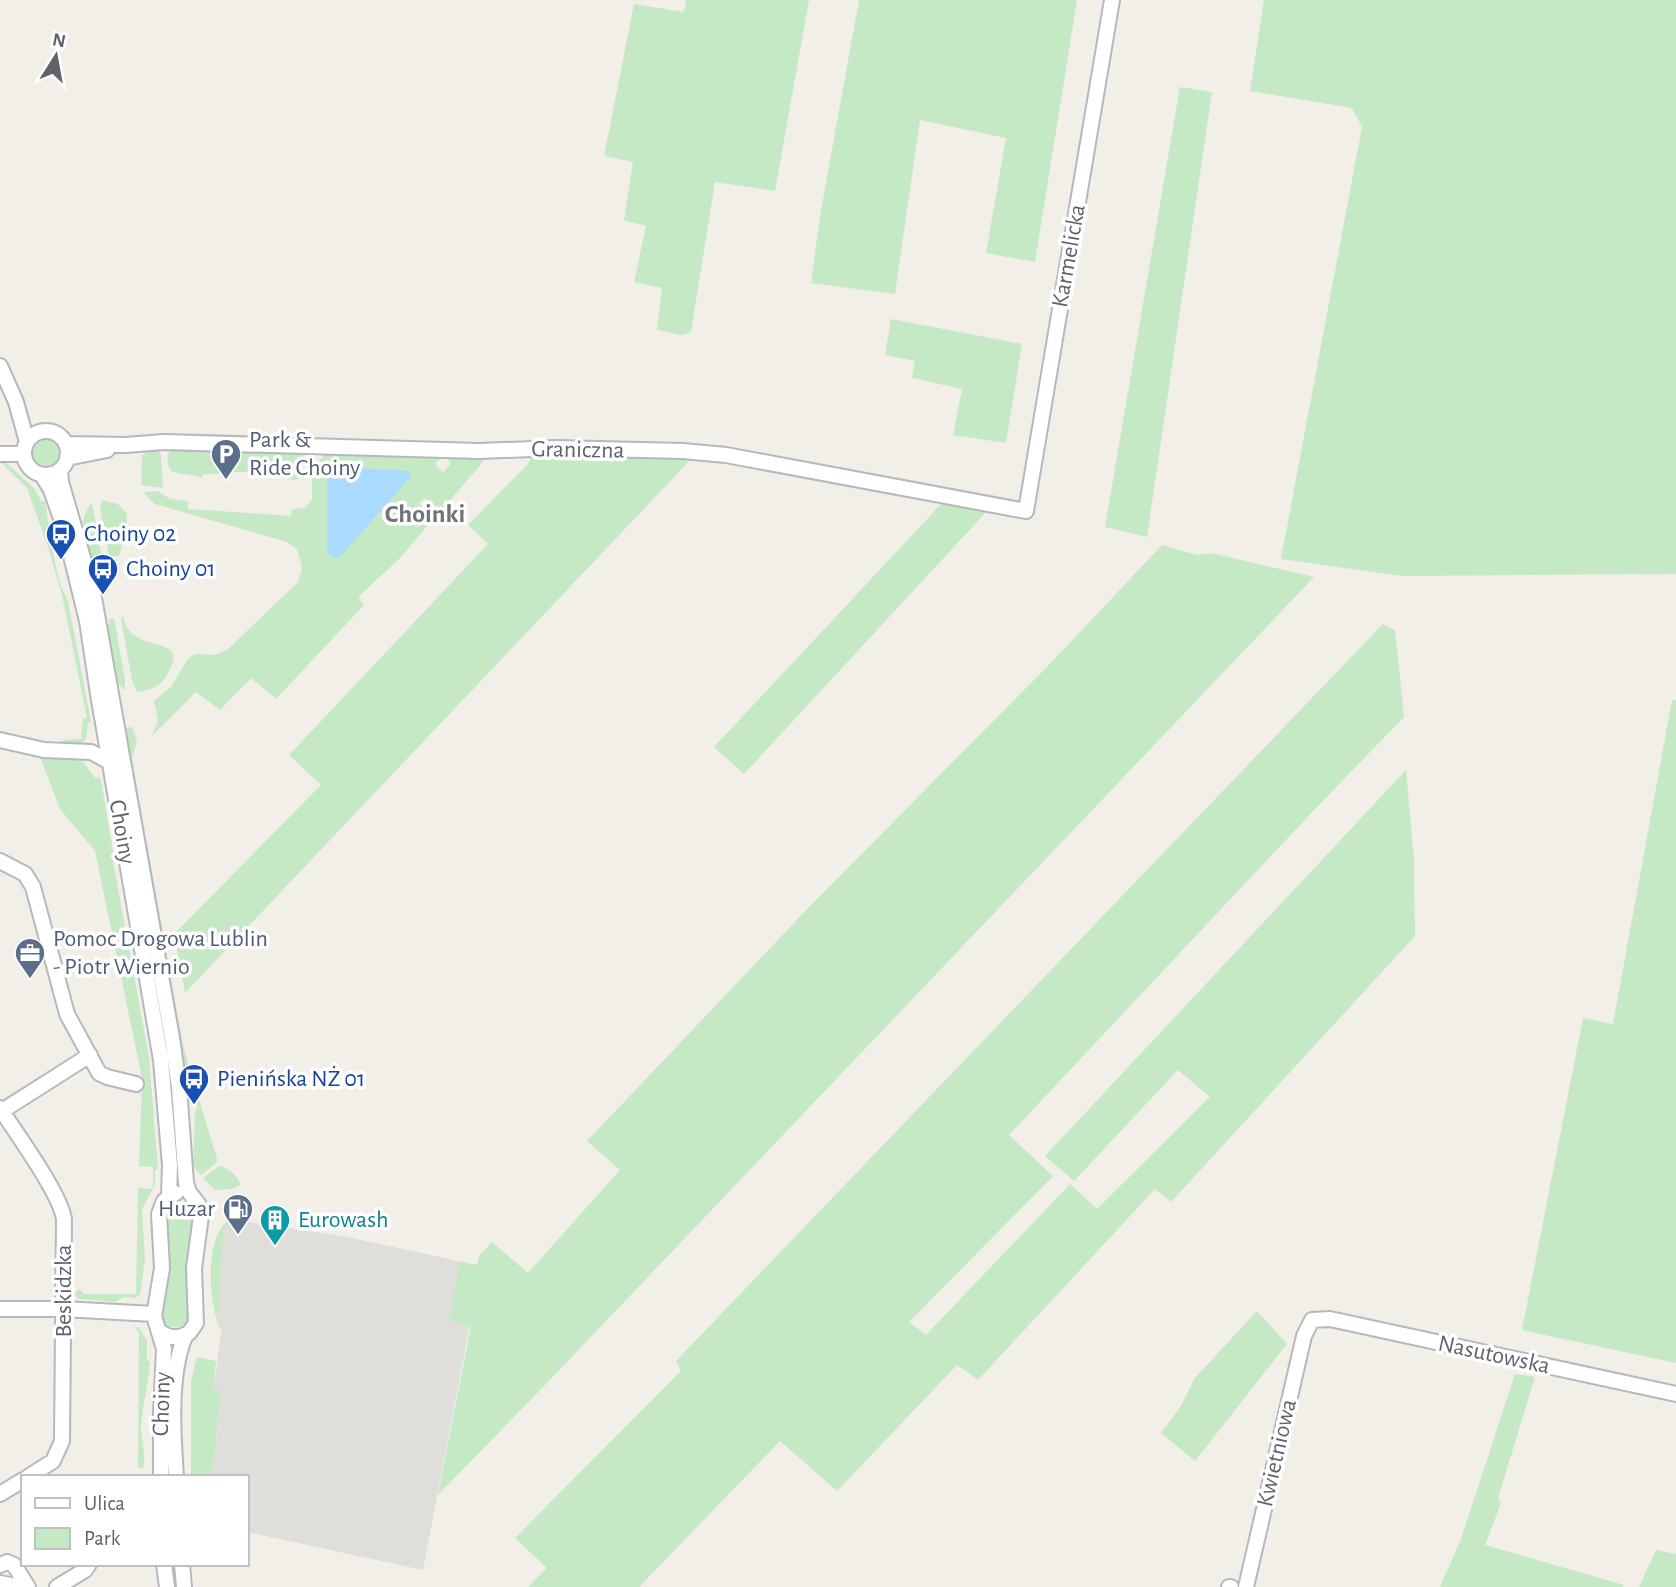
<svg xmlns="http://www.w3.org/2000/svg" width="1676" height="1587" font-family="'Alegreya Sans',sans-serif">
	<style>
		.industrial { fill: #e0deda }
		.green { fill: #c5e8c5 }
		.water { fill: #aadaff }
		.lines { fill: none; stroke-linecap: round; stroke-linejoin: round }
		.minor-casing { stroke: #b5b8bc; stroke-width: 18 }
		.minor { stroke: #fff; stroke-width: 14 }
		.labels { text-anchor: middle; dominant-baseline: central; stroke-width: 7; stroke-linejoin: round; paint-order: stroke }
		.street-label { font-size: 24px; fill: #5f6368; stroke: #fff }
		.service-label { font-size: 24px; fill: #4e5e75; stroke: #fff; text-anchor: start }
		.transit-label { font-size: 24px; fill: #164399; stroke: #fff; text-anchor: start }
		.culture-label { font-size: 24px; fill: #0d838f; stroke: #fff; text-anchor: start }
		.neighbourhood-label { font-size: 26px; font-weight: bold; fill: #70757a; stroke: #fff }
	</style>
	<rect width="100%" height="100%" fill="#f1efe8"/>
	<path class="industrial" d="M240,1221L343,1236L481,1266L423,1570L247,1532V1477H212L221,1392L213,1390L222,1328L218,1322L224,1226Z"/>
	<path class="green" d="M686,0H809L775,191L715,182L691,332L681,335L657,330L662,288L634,282L646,226L624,220L633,162L604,156L634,4L684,12Z
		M859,0H1077L1035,262L986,253L1006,138L920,120L895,294L811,283L820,216Z
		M1264,0H1676V574L1402,576L1281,559L1362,127L1352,108L1250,91Z
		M1180,87L1212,92L1147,537L1105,527Z
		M891,319L1022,344L1006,443L953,435L962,389L912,378L915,361L885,355Z
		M30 454a16 16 0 1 1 32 0a16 16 0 1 1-32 0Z
		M151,448L159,451L161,455L163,488L141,485L142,456Z
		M172,448L302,453L305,460L302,462V477L296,480C278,478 261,472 241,472C228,472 216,475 203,474L202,477L172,472C167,465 165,455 172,448Z
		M323,451L446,454L435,464L443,472L451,464L448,460L455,454L488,456L440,512L425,498L419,504L434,518L399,559L358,597L364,605L276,699L251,678L220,710L196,692L152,736L158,720L154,701L171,687L187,660L191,656L197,654L214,655L227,650L298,582L302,568L299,555L297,549L287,542L155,504L143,492L158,491L170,499L188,501V509L291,516L292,509L305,508L312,499V467L323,457Z
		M533,453L696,454L185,993L174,934L321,785L289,755L488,544L468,525L528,464Z
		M0,461L5,462L34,488L41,501H45L54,558L60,584L68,601L91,722L88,723L86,738L82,744H63V740L81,739L83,718H87L62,595L49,550L27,488Z
		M102,500L118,504L127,514V530L119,556L109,557L100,508Z
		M943,502L988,510L744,774L714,747Z
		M92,503L102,557L94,566C88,546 74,521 92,503Z
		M1162,545L1197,555L1211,553L1314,577L547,1383L438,1495L471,1326L450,1321L459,1262L477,1265L479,1256L492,1242L528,1273L620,1170L587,1141L812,904L1048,666Z
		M123,617C132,658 191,631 168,673C161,687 151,690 137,692L132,680L121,618Z
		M114,618L125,680V690L118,684L115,676L105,625L109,624V619Z
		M1383,624L1395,630L1404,717L1315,809L1009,1135L1053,1176L909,1322L926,1335L1070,1184L1097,1209L1210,1097L1178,1070L1074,1181L1045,1156L1406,770L1414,860L1415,936L1171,1202L1155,1189L978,1380L957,1365L837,1491L780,1441L639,1587H528L547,1568L515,1538L681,1371L676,1361Z
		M1672,700H1676V1363L1522,1330L1583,1018L1613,1024Z
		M132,727L137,740L132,759L182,1040L193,1083L183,1063L124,728Z
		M40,757L82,760L95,778L98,777L101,780L113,851V861L149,1057L158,1169L155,1170V1181L153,1180V1167L139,1166L142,1078L95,851L60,809Z
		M196,1089L217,1159V1162L201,1175L193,1167L195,1112L197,1108V1099L193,1097V1092Z
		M219,1166C228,1166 238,1177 241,1185L231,1189L215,1190L203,1178Z
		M153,1182H155V1185L142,1209L145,1260L140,1295L135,1298L123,1297L116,1302L79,1299L74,1294L79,1289L84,1294H136L138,1188L152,1189Z
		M176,1203L187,1204L194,1215L187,1271L190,1316L188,1321C180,1329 165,1331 162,1317C160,1303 167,1286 168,1272C170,1253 168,1235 166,1216L168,1210Z
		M228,1221L236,1222L224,1226L218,1322L222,1328L220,1329C209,1305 204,1237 228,1221Z
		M1257,1311L1287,1344L1195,1461L1161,1433L1181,1406L1195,1378Z
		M135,1327L139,1328L147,1341V1361H150C149,1383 143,1402 141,1424C140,1438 147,1455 143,1468H138V1462L139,1333Z
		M197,1357L216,1361L213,1389L221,1391L212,1477H191V1381Z
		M1515,1374L1535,1377L1498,1498L1501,1503L1485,1545L1624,1585L1623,1587H1440L1461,1539Z
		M1656,1550L1676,1554V1587H1639Z"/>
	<path class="water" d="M334,467L408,471L411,476L342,555L335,558L329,554L327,549V475L328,469Z"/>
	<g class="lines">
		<g class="minor-casing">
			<path id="minor" d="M0,366L16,402L27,442
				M24 453a22 22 0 1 1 44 0a22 22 0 1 1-44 0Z
				M66,444L125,445L164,442L479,451L557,448L683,451L726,455L1026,511L1112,0
				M0,454H24
				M67,458L107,450
				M60,470L61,482L93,592L172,1038L179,1087L186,1183L189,1192L199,1205L201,1216L194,1268L196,1323L189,1333L180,1337H170L160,1332
				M42,475L51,490L64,527L87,621L98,694L161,1060L170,1165L169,1196
				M0,740L44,750L91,752L110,762
				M0,861L25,874L33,887L67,1014L99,1073L107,1077L136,1084
				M0,1108C16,1133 60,1193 64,1219L62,1441L53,1461L28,1477
				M2,1111L90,1055
				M0,1309H63L154,1314
				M161,1477V1412L164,1349L154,1316L162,1268L159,1214L164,1201L176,1193
				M176,1477C173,1434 169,1375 185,1336
				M0,1494L23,1480
				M164,1564L167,1587
				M182,1564L184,1587
				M0,1565L7,1562L14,1565L28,1587
				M0,1583L21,1587
				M57,1587L85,1570L89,1564
				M1229,1587H1231
				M1246,1587L1304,1336L1312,1320L1330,1319L1676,1394"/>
		</g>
		<use href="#minor" class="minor"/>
	</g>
	<defs>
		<g id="parking-pin" transform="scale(1.575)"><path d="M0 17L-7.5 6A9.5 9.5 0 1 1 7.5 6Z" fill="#5c6f8a" stroke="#fff"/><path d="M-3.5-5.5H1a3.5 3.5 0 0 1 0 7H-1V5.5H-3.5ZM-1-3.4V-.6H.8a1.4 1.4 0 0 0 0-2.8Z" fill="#fff"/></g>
		<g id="bus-pin" transform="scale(1.575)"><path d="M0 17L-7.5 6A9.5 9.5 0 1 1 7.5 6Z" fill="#1a4fb4" stroke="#fff"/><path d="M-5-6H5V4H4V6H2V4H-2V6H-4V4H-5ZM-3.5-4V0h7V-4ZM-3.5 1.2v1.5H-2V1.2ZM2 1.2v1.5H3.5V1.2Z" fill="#fff"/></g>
		<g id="office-pin" transform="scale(1.575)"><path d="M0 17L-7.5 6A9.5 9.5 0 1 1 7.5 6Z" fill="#5c6f8a" stroke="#fff"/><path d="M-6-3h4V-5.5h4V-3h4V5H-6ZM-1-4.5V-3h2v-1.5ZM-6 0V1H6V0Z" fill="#fff"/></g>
		<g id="fuel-pin" transform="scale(1.575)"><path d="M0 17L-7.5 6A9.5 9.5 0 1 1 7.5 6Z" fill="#5c6f8a" stroke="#fff"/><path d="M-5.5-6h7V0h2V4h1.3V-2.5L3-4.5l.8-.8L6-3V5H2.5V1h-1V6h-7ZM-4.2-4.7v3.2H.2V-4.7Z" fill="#fff"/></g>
		<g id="building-pin" transform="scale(1.575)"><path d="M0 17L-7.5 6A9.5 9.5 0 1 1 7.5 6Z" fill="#0f9aa8" stroke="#fff"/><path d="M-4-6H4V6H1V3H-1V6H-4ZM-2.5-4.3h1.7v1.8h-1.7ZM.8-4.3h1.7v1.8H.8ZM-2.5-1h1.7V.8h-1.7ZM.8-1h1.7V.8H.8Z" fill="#fff"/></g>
	</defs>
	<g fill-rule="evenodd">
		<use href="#parking-pin" x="226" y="454"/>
		<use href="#bus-pin" x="61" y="534"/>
		<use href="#bus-pin" x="103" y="569"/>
		<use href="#office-pin" x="30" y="953"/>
		<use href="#bus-pin" x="194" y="1079"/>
		<use href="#fuel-pin" x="238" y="1209"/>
		<use href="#building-pin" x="275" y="1220"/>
	</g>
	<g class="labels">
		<g class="street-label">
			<text transform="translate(1069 256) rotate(-80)">Karmelicka</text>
			<text transform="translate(578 450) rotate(1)">Graniczna</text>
			<text transform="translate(122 832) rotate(80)">Choiny</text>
			<text transform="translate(64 1291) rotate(-90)">Beskidzka</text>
			<text transform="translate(1494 1355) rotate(12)">Nasutowska</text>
			<text transform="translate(162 1404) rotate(-88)">Choiny</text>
			<text transform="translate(1277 1453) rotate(-77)">Kwietniowa</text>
		</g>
		<g class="service-label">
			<text x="249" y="440">Park &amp;<tspan x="249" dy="28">Ride Choiny</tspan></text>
			<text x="53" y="939">Pomoc Drogowa Lublin<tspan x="53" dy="28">- Piotr Wiernio</tspan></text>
			<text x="215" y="1209" text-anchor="end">Huzar</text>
		</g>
		<g class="transit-label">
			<text x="84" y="534">Choiny 02</text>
			<text x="126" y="569">Choiny 01</text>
			<text x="217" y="1079">Pienińska NŻ 01</text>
		</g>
		<g class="culture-label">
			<text x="298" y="1220">Eurowash</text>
		</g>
		<g class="neighbourhood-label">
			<text x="425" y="514">Choinki</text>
		</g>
	</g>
	<rect x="21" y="1475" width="228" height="91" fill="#ffffff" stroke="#bfc1c3" stroke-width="2"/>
	<rect x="35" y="1498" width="35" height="10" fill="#ffffff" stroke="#bfc1c3" stroke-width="2"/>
	<text x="84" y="1510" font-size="21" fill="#5f6368">Ulica</text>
	<rect x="35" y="1528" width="35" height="21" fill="#c5e8c5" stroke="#bfc1c3" stroke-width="2"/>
	<text x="84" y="1545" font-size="21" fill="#5f6368">Park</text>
	<g transform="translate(56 56) rotate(11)" stroke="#ffffff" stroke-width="5" paint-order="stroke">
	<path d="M0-5L12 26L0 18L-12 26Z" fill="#5f6368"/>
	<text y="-10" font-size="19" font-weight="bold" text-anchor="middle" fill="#5f6368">N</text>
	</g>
</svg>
